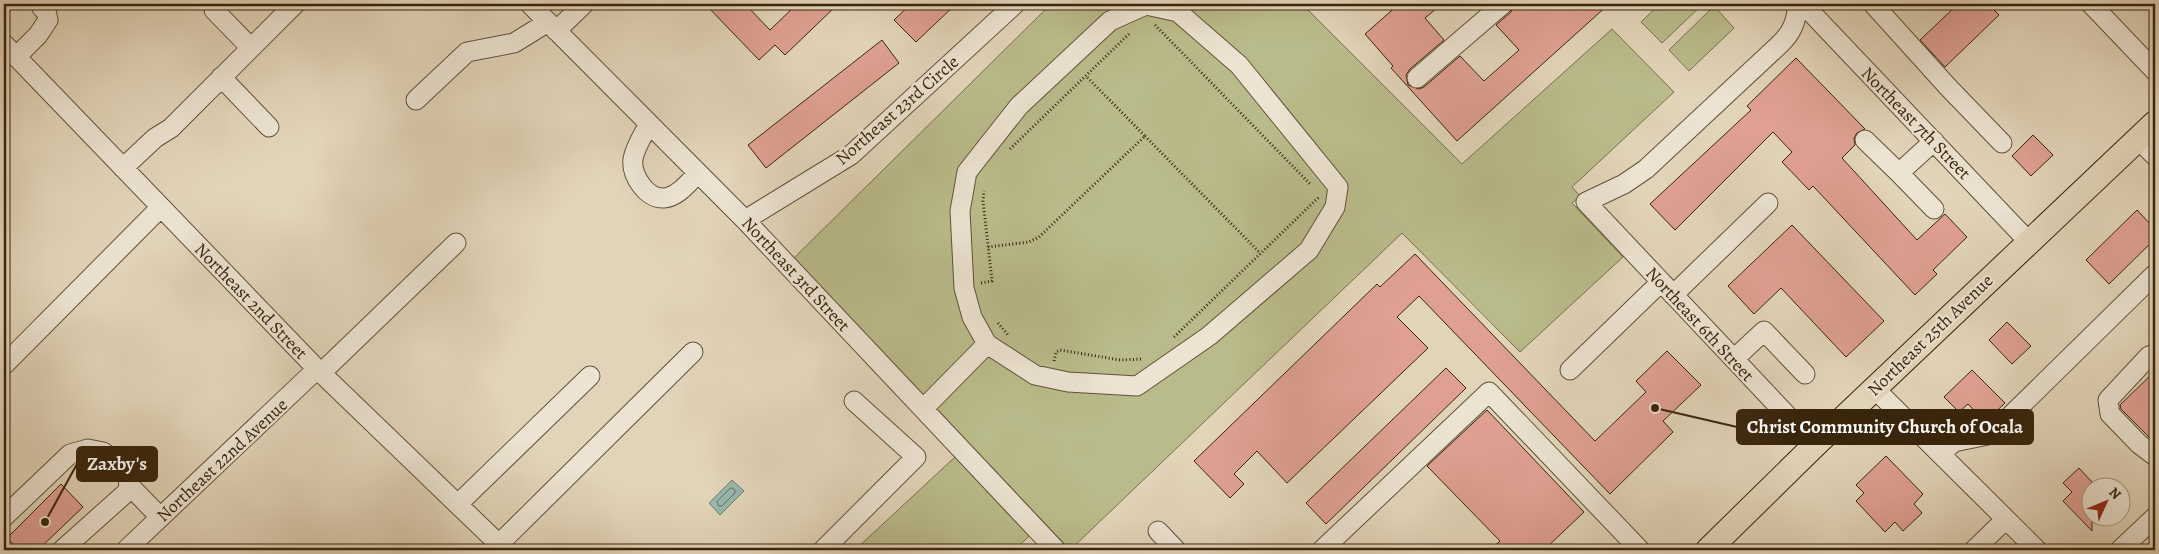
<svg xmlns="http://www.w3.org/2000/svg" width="2159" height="554" font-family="Alegreya,serif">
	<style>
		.green { fill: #babb8a; stroke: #79704b }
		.water { fill: #95b8ac; stroke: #707d6c }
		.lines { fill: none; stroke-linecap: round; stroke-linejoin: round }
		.shore { stroke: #666e5c; stroke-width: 1 }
		.building { fill: #dfa092; stroke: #38250c }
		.minor-casing { stroke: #625137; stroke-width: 21 }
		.major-casing { stroke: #38250c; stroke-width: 26 }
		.path { stroke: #38250c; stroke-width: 3; stroke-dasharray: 1 2.5; stroke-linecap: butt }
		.minor { stroke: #ece3d2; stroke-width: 19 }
		.major { stroke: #e2d4b9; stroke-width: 24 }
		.labels { text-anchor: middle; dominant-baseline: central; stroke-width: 4.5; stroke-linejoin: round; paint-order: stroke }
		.street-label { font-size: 18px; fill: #38250c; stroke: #ece3d2 }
		.leader { fill: none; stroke: #38250c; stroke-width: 2 }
		.callout-dot { fill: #38250c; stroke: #ece3d2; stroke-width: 2 }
		.callout { fill: #38250c; stroke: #38250c; stroke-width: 2 }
		.callout-label { font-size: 19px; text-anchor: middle; font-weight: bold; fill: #fff }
	</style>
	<rect width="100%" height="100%" fill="#e2d4b9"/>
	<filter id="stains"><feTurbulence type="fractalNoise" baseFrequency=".004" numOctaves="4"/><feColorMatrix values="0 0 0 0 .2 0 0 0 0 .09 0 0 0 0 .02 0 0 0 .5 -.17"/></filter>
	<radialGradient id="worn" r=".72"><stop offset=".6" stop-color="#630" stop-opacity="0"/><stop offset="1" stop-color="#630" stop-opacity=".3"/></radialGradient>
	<path class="green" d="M1051,4H1302L1462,164L1612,29L1674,92L1572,187L1580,196L1572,203L1623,257L1520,352L1402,233L1070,550L794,258Z
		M1660,4H1703L1662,43L1641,22Z
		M1714,6L1734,28L1689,71L1669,50Z
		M955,457L1029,536L1015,550H855Z"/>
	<path class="water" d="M732,480L744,491L720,515L709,503Z"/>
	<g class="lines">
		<path class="shore" d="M731,488L735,490V493L722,506H719L717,502Z"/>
	</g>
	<path class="building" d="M705,4H745L770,30L797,4H838L785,55L775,45L759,60Z
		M911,4H956L916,42L894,20Z
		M1399,4H1442L1425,18L1444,40L1410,69L1406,75L1408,85L1419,89L1424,87L1460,56L1484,81L1519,50L1496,25L1511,12L1514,4H1609L1457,141L1391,68L1393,66L1365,34Z
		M1958,4H1988L1999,15L1945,67L1920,40Z
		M882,40L899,63L766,168L748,145Z
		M1796,58L1865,129L1857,133L1854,138L1855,145L1842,158L1917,240L1945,214L1967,237L1933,270L1937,274L1915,295L1813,186L1809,190L1782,162L1792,152L1773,132L1675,230L1650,204L1751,110L1747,106Z
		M2033,135L2053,155L2031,176L2012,156Z
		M2137,210L2155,229V239L2109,284L2086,260Z
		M1792,225L1884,321L1846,357L1781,288L1754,314L1728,286Z
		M1415,254L1595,441L1646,392L1636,381L1667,351L1701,385L1663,421L1673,432L1610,494L1419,296L1397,317L1428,348L1287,483L1257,451L1234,474L1244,484L1230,498L1194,461L1377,284L1380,287Z
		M2007,322L2031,346L2012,364L1989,340Z
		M1446,368L1466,388L1326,524L1306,503Z
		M1972,370L2005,403L1985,422L1968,404L1959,412L1944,397Z
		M2155,371V431L2149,437L2121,409L2120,405Z
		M1487,410L1584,512L1544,550H1490L1500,541L1427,466Z
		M1886,456L1923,494L1914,504L1922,513L1903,531L1895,522L1885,532L1856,501L1864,493L1856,485Z
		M2079,468L2092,482V531L2063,501L2072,492L2063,483Z
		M61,484L83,507L38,550H19L7,538Z"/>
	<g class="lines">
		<g class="minor-casing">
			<path id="minor" d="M530,4L745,220L1056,550
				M1798,4C1796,23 1792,33 1778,46L1646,169L1624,184L1586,202L1815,445
				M1803,4L2029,242
				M1873,4L1948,87L2002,143
				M2091,4L2155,71
				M214,10L251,48
				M556,31L584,4
				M4,44L317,369L505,550
				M16,57L38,35L48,20L46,11L42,8
				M221,77L269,127
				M1417,78L1503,4
				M416,100L467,52L514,43L548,22
				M649,124C643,135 635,147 633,159C631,175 646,199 664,198C678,197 689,182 698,173
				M2138,139L2155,156
				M1865,140L1899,173
				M1934,141L1899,173L1934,209
				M123,168L155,138L171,128L295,4
				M745,220L851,155L1015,4
				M1673,295L1768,203
				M2155,354L2149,356L2108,400L2110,414L2139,444L2155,456
				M1734,359L1764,331L1805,374
				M4,365L161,207
				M1570,370L1661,282
				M321,373L456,243
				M1875,389L2037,550
				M923,409L987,344L1035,375L1068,382L1137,386L1209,336L1309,250L1335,207L1338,187L1239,65L1178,12L1146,5L1110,21L1019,106L967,172L960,211L964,288L972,317L987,344
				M1940,454L1954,442L1988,435L1997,429L2155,274
				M129,485L160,517
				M458,504L590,376
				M4,517L70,454L88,449L103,452L120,464L129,479L128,491L62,550
				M1158,531L1176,550
				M499,544L693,352
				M126,550L317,369
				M823,550L916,457L854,401
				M1322,550L1489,392L1640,550
				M1974,550L2006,519
				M2120,550L2155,517"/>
		</g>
		<g class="major-casing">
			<path id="major" d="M1708,550L1815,445L2155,123"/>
		</g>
		<path class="path" d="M1155,25L1311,185
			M1145,136L1260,253
			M1010,149L1130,33
			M988,247L1029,242L1039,237L1145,136L1086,76
			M981,283L992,281L983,201L984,191
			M998,323L1008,335
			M1174,337L1319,197
			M1054,361L1056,352L1060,350L1120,360L1143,359"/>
		<use href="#minor" class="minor"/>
		<use href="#major" class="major"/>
	</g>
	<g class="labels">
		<g class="street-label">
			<text transform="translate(897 110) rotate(-41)">Northeast 23rd Circle</text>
			<text transform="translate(1916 123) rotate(46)">Northeast 7th Street</text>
			<text transform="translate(796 274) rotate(47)">Northeast 3rd Street</text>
			<text transform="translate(251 301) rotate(46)">Northeast 2nd Street</text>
			<text transform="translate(1700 324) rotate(47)">Northeast 6th Street</text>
			<text transform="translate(1930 335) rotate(-44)">Northeast 25th Avenue</text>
			<text transform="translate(222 460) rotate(-43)">Northeast 22nd Avenue</text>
		</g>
	</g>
	<path class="leader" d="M1655 408L1737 427M45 522L77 464"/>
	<g class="callout-dot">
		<circle cx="1655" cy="408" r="5"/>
		<circle cx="45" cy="522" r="5"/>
	</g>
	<g class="callout">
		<rect x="1737" y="410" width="296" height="34" rx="5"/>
		<rect x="77" y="447" width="80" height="34" rx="5"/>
	</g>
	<g class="callout-label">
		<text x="1885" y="433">Christ Community Church of Ocala</text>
		<text x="117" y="470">Zaxby's</text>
	</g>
	<rect width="2159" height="554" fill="none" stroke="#e2d4b9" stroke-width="20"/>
	<rect x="5" y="5" width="2149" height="544" fill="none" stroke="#38250c" stroke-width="2.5"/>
	<rect x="10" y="10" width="2139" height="534" fill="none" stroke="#38250c"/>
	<g transform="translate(2106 502) rotate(46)"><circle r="24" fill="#ece3d2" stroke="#a49783"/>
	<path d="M0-4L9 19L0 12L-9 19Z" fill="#8f2418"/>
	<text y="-8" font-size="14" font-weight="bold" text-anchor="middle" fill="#38250c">N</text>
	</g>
	<rect width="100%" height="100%" filter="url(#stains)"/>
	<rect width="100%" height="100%" fill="url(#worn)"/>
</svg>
